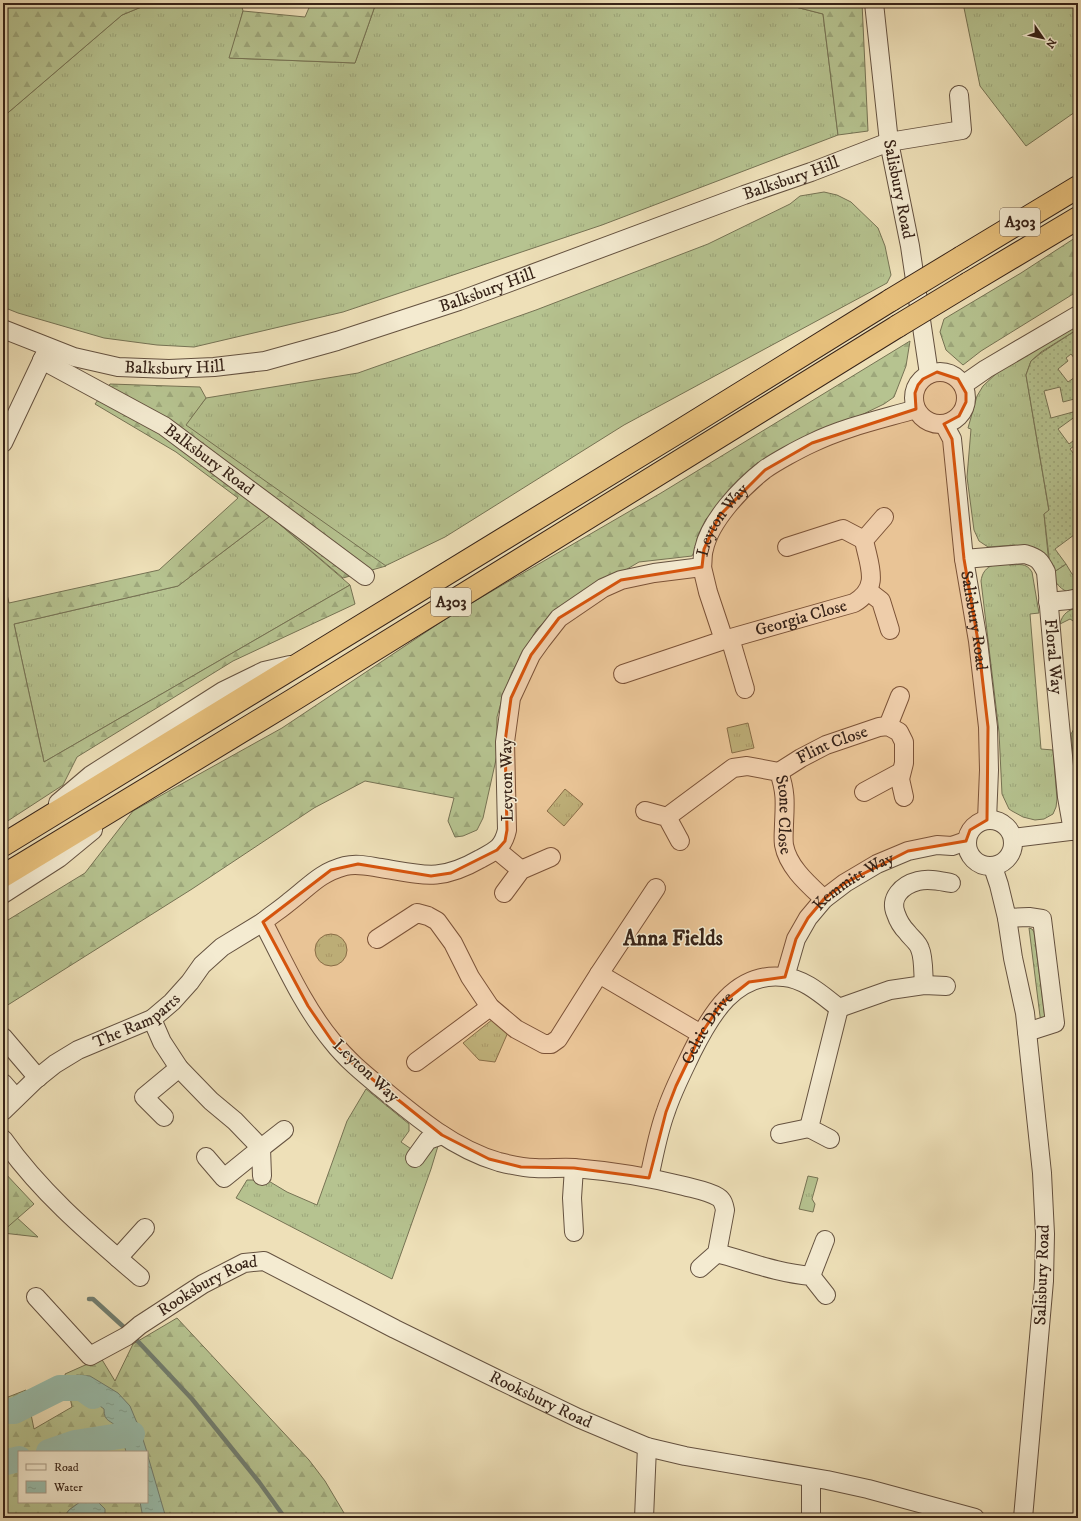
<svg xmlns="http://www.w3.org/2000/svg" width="1081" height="1521" font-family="'IM FELL DW Pica',serif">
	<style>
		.grass { fill: url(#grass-tufts); stroke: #767354 }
		.forest { fill: url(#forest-firs); stroke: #767354 }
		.garden { fill: url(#garden-dots); stroke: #767354 }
		.water { fill: url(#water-ripples); stroke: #727f71 }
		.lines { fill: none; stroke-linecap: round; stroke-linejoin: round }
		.stream { stroke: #727f71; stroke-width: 4.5 }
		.river { stroke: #99bdac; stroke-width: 26 }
		.minor-casing { stroke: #655240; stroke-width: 20 }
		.highway-casing { stroke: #372318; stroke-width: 24 }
		.minor { stroke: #f4ebd1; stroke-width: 18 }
		.highway { stroke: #e7c07c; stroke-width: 22 }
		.highway-bridge-casing { stroke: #372318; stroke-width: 24; stroke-linecap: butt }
		.highway-bridge { stroke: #e7c07c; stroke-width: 22 }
		.marked { fill: #d6540d; fill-opacity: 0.2; stroke: #d6540d; stroke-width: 3; stroke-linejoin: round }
		.labels { text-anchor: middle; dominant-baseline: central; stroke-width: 3; stroke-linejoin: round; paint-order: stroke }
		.shield { fill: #f4ebd1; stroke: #705f50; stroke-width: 1 }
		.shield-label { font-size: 16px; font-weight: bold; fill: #372318 }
		.street-label { font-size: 17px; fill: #372318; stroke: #f4ebd1 }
		.district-label { font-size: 21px; font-weight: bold; fill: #372318; stroke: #f4ebd1 }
	</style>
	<defs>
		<pattern id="grass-tufts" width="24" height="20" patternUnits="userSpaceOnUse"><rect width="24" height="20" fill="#b6c390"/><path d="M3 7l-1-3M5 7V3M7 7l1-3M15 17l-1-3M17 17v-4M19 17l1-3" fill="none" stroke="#9da77b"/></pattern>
		<pattern id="forest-firs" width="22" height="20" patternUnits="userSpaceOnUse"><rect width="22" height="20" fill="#b6c390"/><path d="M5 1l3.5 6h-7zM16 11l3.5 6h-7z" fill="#9da77b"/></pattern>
		<pattern id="garden-dots" width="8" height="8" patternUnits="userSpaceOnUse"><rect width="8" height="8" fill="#b6c390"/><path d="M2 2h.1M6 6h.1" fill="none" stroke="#9da77b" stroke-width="1.8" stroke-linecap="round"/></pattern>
		<pattern id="water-ripples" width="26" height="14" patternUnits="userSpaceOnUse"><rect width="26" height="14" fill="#99bdac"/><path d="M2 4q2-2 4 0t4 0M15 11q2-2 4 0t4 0" fill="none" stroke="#84a293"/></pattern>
	</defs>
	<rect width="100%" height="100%" fill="#eee0b8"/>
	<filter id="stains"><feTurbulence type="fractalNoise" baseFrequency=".005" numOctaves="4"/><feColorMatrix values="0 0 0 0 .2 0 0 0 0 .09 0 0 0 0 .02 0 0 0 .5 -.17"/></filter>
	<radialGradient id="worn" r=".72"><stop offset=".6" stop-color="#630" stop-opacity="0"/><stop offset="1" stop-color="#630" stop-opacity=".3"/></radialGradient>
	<path class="grass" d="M151,3H241L243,11L230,58L355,63L376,3H780L823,14L838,135L602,225L343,312L194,347L157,345L104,338L18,313L3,307V117L122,15Z
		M963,3H1078V110L1026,146L980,86Z
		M824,192L837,195L851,202L878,228L885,246L891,275L887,283L624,425L445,537L385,566L185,425L206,398L358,373L536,310L708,244L790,204L800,196Z
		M1078,323V329L1041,352L1031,361L1026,375L1049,511L1044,514L1049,564L1017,551L1015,545L988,547L979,541L974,530L967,477L971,429L968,428L977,396L983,386L1000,370Z
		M270,516L350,585L44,762L14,624L178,586Z
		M1007,561L1009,565C1019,565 1026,562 1032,572L1039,613L1030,614L1041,749L1053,750L1057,799L1056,807L1053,814L1044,819L1035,820L1023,817L1012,811L1009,809L1002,794L999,732L981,581C983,566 994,564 1007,561Z
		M1066,564L1072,574L1078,577V593C1064,594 1057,586 1051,574Z
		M1078,608V624L1070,619L1060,624C1062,614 1069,609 1078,608Z
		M1078,722V742L1076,743L1078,766L1074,763L1071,734Z
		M748,723L754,748L732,753L727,728Z
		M565,789L583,804L564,826L547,811Z
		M1029,928L1032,929L1034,932L1045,1018L1041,1024Z
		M315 950a16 16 0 1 1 32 0a16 16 0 1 1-32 0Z
		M493,1019L509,1030L495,1062L479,1060L463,1043Z
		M366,1089L409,1124V1131L401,1142L420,1155L433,1143L438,1146L431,1169L392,1279L236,1198L247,1180H267L287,1192L317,1205L347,1121Z
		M808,1176L818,1178L812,1199L815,1204L813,1212L799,1209Z
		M3,1205L38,1237L3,1233Z"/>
	<path class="forest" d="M3,3H151L122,15L3,117Z
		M311,3H376L355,63L229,58L243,11L305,17Z
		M780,3H862L868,131L838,135L823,14Z
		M1078,236V291L981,351L963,365L946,350L940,332L944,319L1021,273Z
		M910,341L906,366L894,397L884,404L775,457L706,519L698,535L695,550L692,556L639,562L553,613L537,629L512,672L503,696L497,717V755L483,818L477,830L463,836L455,837L448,821L454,798L365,781L314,808L192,889L3,1008V923L85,873L133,811L282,728L456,612L661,493Z
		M110,384L200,387L206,398L186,425L386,566L343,578L270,516L178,586L14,624L44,762L350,585L355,604L233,661L77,757L63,785L3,824V577L9,603L159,570L238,498L176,452L95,404Z
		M3,1171L34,1204L3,1231Z
		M177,1318L309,1460L325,1481L347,1518H109L105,1515L98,1502H147V1452H19V1502H80L69,1510L64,1517L59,1518H3V1399L26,1390L34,1429L72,1407L65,1374L101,1358L115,1381L133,1344Z"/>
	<path class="garden" d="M1078,329V363L1071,354L1066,358L1068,361L1058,369L1068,382L1078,375V398L1063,402L1060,387L1044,391L1051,418L1073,412L1076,416L1058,429L1069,444L1078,437V443L1070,449L1078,459V532L1055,549L1066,564L1051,574L1044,514L1049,510L1026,375L1031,361L1041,353Z"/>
	<path class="water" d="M77,1375L90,1376L118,1393L130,1406L140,1430L147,1452H126C124,1443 122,1436 117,1428C111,1419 104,1423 104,1409L96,1403L78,1392H61L58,1382Z
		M147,1453L166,1518H143L140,1502H147Z
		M80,1502H98L105,1509V1515L109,1518H59L64,1517L69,1510Z"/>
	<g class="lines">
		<path class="stream" d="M89,1299H93L127,1330
			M132,1335L192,1399L259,1482L285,1518
			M329,1515L331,1518"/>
		<path class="river" d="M3,1411H14L60,1388H82L93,1396
			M49,1452L75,1443L132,1434
			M3,1463L19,1459"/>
		<g class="minor-casing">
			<g id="minor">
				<path id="s1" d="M874,3L889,142L910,246L929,374"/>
				<path id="s2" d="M3,329L74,357L118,367L169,369L214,367L265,361L337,341L459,301L744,195L811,172L889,142L962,130L959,95"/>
				<path id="s3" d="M42,360L164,426L365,576"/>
				<circle cx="940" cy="398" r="26"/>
				<path d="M963,385L986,369L1078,315"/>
				<path id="s4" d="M944,424L952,439L964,559L978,641L988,727L989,770L987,820"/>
				<path d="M3,443L47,350"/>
				<path d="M787,547L843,529L864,540"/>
				<path id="s5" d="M964,559L1025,554C1038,558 1040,560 1046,572L1053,653L1067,797L1073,831"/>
				<path d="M868,591L881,601L890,630"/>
				<path d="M1048,602L1069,600L1078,598"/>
				<path d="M730,638L745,689"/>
				<path id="s6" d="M724,640L854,603C881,587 869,566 864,540L884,517"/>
				<path d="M623,674L724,640L708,592L702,567"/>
				<path d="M888,726L900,696"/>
				<path id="s7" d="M779,772L801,758L826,745L879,727L888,726L899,732L904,742V763L900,779L904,797"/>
				<path d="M864,792L901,772"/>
				<path d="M58,803L91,775L223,691L264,671L290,665"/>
				<path d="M645,811L667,817L680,841"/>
				<path id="s8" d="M667,817L733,768L747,766L779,772C786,792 785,803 784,824C784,830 783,838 784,845C788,867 808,884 824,899"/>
				<circle cx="990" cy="843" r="23"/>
				<path d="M1013,838L1078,830"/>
				<path d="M497,850L521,870"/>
				<path d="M993,867L999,885L1007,918L1013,958L1025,1013L1042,1173L1045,1234L1044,1281L1023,1518"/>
				<path d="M504,893L521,870L551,857"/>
				<path d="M3,894L59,858L93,830"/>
				<path d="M1007,918L1029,917L1042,919L1055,1023L1027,1032"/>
				<path d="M377,939L417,913L428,916L437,921L453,943L470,977L490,1007L516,1029L544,1044H551L558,1039L599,974L701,1034"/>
				<path d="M599,974L656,888"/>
				<path id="s9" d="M785,977L796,939L808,918L824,899L845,883L877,864L908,851L937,845L952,846L966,841"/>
				<path d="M924,985C923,975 924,958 920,949C918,942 911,938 907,932C903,928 898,920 896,914C889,898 902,885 918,881C929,878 940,881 951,883"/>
				<path d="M839,1008L890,990L924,985L946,986"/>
				<path d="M152,1019L162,1042L179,1068L211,1101L235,1121L261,1148L224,1178L206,1157"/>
				<path d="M3,1037L38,1078"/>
				<path d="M416,1062L490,1007"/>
				<path d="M3,1083L16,1098"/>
				<path id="s10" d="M3,1111L35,1080L55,1064L78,1050L152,1019L172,1002L190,982L202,965L222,947L263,922"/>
				<path d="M164,1117L144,1097L179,1068"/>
				<path d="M780,1134L809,1128"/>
				<path d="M3,1139C41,1193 90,1234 140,1277"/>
				<path d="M830,1139L809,1128L839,1008"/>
				<path d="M415,1158L428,1140L442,1135"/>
				<path d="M262,1176L261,1148L284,1130"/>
				<path id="s11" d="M649,1178C654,1156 658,1132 666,1111C673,1090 683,1071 692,1052C710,1016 735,971 784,977C805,979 822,995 839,1008"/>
				<path d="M574,1232L572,1198L574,1168"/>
				<path d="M717,1253C750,1262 777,1273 811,1276L826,1295"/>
				<path d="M118,1258L145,1228"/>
				<path id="s12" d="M700,1268L717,1253L725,1210C724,1205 723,1200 718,1197C708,1191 695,1189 684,1186C648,1177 611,1171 574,1168C561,1167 548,1169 535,1168C523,1168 511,1165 499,1162C454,1149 416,1117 380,1087C363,1073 346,1059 332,1041C303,1006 284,962 263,922C271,915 281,909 289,902C310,886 319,873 345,866C357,863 368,866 381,868C423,875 440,882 480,859C495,851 503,848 507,830L505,742L511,698L531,655L541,641L559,618L603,588L621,580L654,573L702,567C703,562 702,555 704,549C710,521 741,488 764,470C775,462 799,449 812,443C845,427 882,419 916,409"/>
				<path d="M811,1276L825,1240"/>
				<path id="s13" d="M36,1297L90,1356L127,1336L140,1325L203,1284L244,1263L264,1261L395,1329L497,1379L578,1418L647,1447L685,1456L827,1480L868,1489L975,1518"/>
				<path d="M644,1518L647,1447"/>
				<path d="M811,1518V1478"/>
			</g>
		</g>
		<g class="highway-casing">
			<path id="highway" d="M962,257L1078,187
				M969,283L1078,218
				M3,845L683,429L891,300
				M3,876L293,700L898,326"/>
		</g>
		<use href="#minor" class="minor"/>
		<use href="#highway" class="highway"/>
		<g class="highway-bridge-casing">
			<path id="highway-bridge" d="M891,300L962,257
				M898,326L969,283"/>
		</g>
		<use href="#highway-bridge" class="highway-bridge"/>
	</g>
	<path class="marked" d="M937,372L958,379L966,393V402L959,416L944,424L952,439L964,559L978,641L988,727L987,820L970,830L966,841L908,851L845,883L824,899L808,918L796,939L785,977L749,982L721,1004L701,1034L676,1086L666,1112L649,1178L574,1168L521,1167L489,1159L442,1135L351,1062L332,1041L308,1006L263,922L331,870L358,864L431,876L451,873L497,850L505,841L507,830L505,742L511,698L531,655L559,618L621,580L702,567L704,549L719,516L765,470L812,443L916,409L915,393L918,385L923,379Z"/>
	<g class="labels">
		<g class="shield">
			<rect x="1000" y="208" width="40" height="28" rx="3"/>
			<rect x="431" y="588" width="40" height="28" rx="3"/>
		</g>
		<g class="shield-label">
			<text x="1020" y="222">A303</text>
			<text x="451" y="602">A303</text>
		</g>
		<g class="street-label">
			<text stroke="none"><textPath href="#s2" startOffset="826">Balksbury Hill</textPath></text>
			<text stroke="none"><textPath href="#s1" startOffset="188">Salisbury Road</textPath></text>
			<text stroke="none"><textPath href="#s2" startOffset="502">Balksbury Hill</textPath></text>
			<text stroke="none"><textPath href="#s2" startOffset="178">Balksbury Hill</textPath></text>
			<text stroke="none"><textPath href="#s3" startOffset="195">Balksbury Road</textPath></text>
			<text stroke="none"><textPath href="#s12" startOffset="1365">Leyton Way</textPath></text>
			<text stroke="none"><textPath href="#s6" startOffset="80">Georgia Close</textPath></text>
			<text stroke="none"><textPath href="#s4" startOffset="200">Salisbury Road</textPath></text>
			<text stroke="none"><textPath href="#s5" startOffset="175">Floral Way</textPath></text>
			<text stroke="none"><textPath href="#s7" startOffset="60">Flint Close</textPath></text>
			<text transform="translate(507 780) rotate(-91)">Leyton Way</text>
			<text stroke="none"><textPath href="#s8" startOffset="172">Stone Close</textPath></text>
			<text stroke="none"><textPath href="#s9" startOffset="123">Kemmitt Way</textPath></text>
			<text stroke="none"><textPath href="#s10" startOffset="163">The Ramparts</textPath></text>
			<text stroke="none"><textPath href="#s11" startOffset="162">Celtic Drive</textPath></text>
			<text transform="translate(366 1071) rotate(43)">Leyton Way</text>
			<text transform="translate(1042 1275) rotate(-88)">Salisbury Road</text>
			<text stroke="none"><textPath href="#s13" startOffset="218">Rooksbury Road</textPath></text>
			<text stroke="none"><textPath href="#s13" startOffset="590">Rooksbury Road</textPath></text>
		</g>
		<g class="district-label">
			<text x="673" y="939">Anna Fields</text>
		</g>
	</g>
	<rect width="1081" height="1521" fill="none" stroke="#eee0b8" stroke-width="16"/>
	<rect x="4" y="4" width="1073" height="1513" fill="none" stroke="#372318" stroke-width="2"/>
	<rect x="8" y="8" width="1065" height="1505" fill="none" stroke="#372318"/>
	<rect x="18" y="1451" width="130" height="52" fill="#f4ebd1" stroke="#a89b87"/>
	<rect x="26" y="1464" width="20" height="6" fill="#f4ebd1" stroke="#a89b87"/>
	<text x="54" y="1471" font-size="12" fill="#372318">Road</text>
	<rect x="26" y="1481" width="20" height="12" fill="url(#water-ripples)" stroke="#a89b87"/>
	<text x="54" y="1491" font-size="12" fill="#372318">Water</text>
	<g transform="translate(1043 38) rotate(124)" stroke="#f4ebd1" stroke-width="3" paint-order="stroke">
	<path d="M0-3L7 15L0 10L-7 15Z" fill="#372318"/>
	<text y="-6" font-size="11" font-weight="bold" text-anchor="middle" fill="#372318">N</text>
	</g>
	<rect width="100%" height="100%" filter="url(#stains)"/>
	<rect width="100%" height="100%" fill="url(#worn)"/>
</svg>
